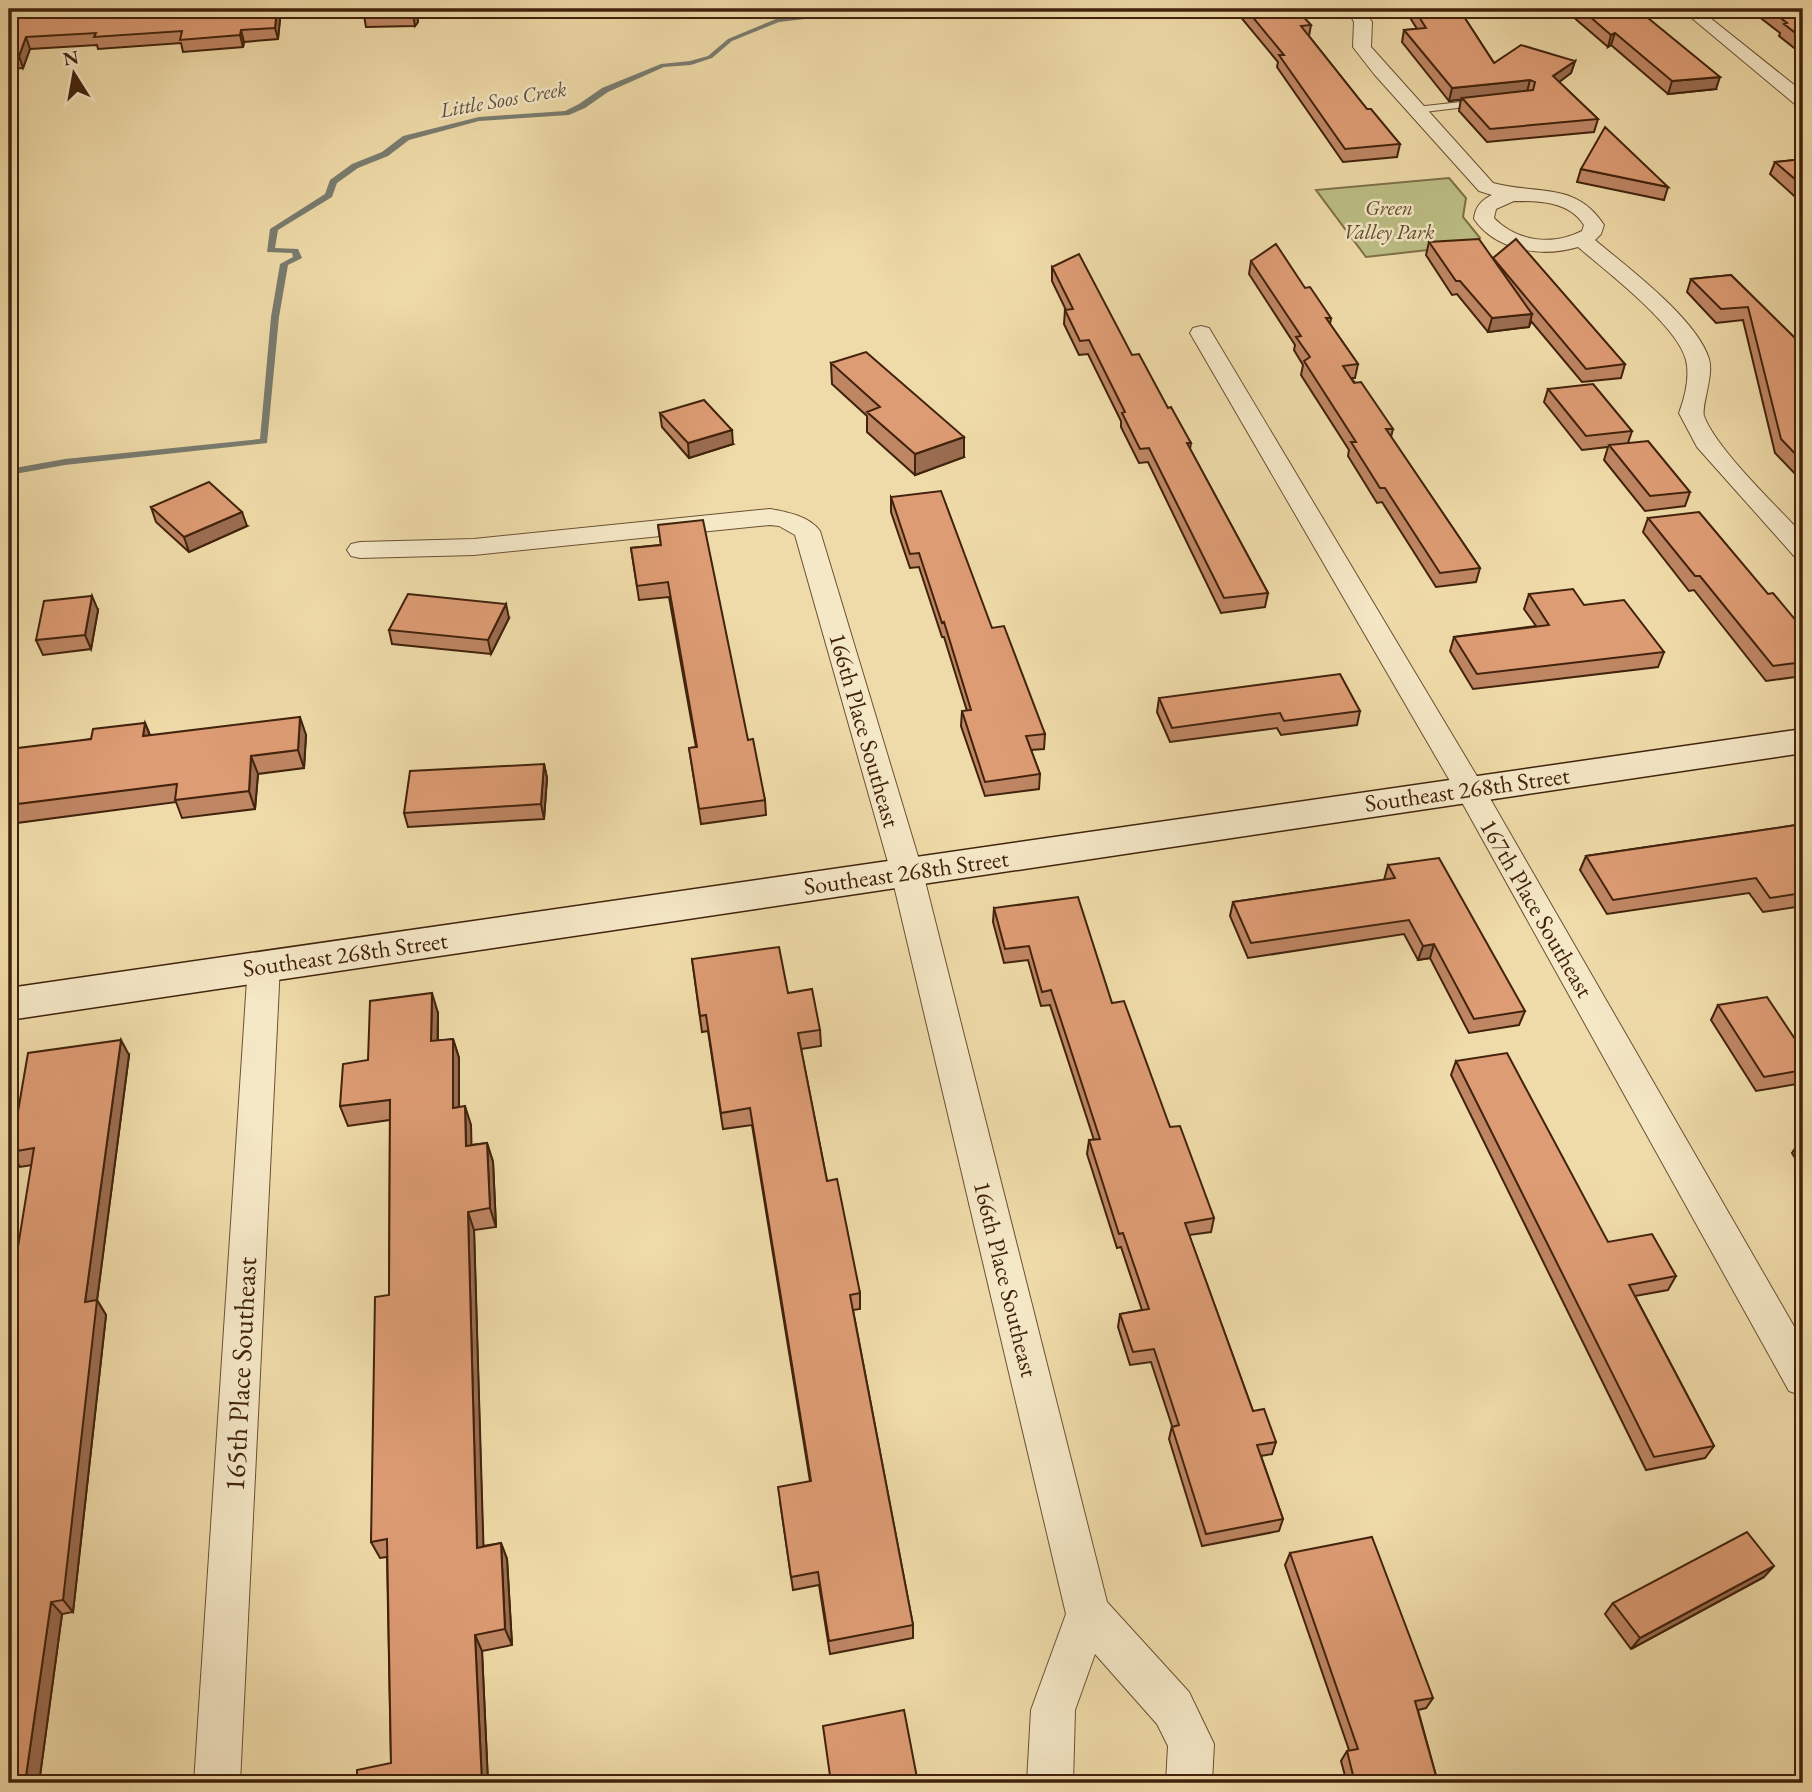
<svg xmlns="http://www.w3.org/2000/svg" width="1812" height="1792" font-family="'EB Garamond',serif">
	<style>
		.green { fill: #bcbf85; stroke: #7e7048; stroke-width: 2 }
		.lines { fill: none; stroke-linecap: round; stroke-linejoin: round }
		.stream { fill: #797c70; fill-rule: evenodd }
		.lane-casing { stroke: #6c5033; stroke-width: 2 }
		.street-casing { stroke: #6c5033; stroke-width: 2 }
		.secondary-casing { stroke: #41220c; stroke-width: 3 }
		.lane { fill: #f5e8c7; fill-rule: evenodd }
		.street { fill: #f5e8c7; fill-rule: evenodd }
		.secondary { fill: #f5e8c7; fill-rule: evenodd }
		.wall { fill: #bf8664; stroke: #41220c; stroke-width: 2 }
		.shaded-wall { fill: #9b6d51; stroke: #41220c; stroke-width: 2 }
		.building { fill: #de9c74; stroke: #41220c; stroke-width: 2 }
		.labels { text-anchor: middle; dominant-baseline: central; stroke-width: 5; stroke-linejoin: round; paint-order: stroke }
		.far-water-label { font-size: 21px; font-style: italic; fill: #5d4f3e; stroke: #f5e8c7 }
		.far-park-label { font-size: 21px; font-style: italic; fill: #60492a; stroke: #f5e8c7 }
		.street-label { font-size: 24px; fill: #41220c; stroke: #f5e8c7 }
		.near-street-label { font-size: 28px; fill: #41220c; stroke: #f5e8c7 }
	</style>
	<rect width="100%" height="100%" fill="#efdba9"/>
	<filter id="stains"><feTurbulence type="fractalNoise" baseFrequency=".00286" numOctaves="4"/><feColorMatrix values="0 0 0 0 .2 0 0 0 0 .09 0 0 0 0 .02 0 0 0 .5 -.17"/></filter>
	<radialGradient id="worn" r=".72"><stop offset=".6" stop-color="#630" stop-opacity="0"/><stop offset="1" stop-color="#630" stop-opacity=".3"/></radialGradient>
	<path class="green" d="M1449,178L1466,198L1463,217L1480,238L1472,245L1366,257L1316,190Z"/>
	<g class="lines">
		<path class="stream" d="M996,9H1008L975,17L805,19L779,22L732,41L712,58L691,65L664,67L608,92L585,108L569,115L479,121L409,140L388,156L358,168L337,183L332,197L278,230L275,248L298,249L302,258L288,265L279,317L267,443L65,465L9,475V469L65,459L260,439L271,317L280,264L293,257L292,253L267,252L270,229L325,194L330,180L352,164L382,152L403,136L479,117L565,111L579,104L602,88L661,64L690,61L708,56L728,39L776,19L805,15L975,13Z"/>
		<g class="lane-casing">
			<path id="lane" d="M1479,100L1482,101V105L1416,113L1411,110L1416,107Z"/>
		</g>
		<g class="street-casing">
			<path id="street" d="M1347,9H1363L1372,22L1371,47L1493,183C1536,195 1576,181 1604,225L1601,234L1595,240C1627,267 1697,319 1709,359C1714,376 1701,406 1704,416C1717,450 1777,506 1803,535V558L1794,556L1697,447L1679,413C1685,397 1690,377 1686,360C1678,326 1606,271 1578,247C1542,258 1496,251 1474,219C1475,207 1481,200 1492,195L1479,191L1374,74L1353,47L1354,22ZM1514,201C1539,201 1569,201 1584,225L1582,231C1553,246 1517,242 1494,218L1496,209Z
				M1681,9H1699L1803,92V107L1796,105Z
				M1201,326L1209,328L1212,333L1484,788L1803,1342V1396L1789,1391L1454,788L1190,333L1193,328Z
				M770,509C787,512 809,516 820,531L923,873L1107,1602L1189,1692L1214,1744L1212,1783H1166L1168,1746L1157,1724L1095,1654L1075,1710L1073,1783H1027L1031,1710L1066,1614L891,873L795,535L779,526L770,525L474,555L360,558L351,556L347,550L351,544L360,542L474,539Z
				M264,953L276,956L280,965L240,1783H194L248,965L252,956Z"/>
		</g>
		<g class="secondary-casing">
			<path id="secondary" d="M1803,729V753L9,1020V988Z"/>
		</g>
		<use href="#lane" class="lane"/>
		<use href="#street" class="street"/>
		<use href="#secondary" class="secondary"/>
	</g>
	<path class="wall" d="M9,9H281L278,39L244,42L243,47L183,52L181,43L98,49L97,45L30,49L23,68L9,69Z
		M364,9H417L418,22L415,26L366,27L364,16Z
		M1234,9H1296L1311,25L1309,36L1367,109L1400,144L1397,157L1343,162L1277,67L1278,62Z
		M1410,9H1459L1494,63L1575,61L1571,73L1559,82L1598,119L1594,132L1487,142L1459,111L1461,99L1449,101L1402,42L1404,30L1417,29L1409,16Z
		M1564,9H1637L1716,89L1668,94L1611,45L1608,47Z
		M1749,9H1803V55L1779,36L1780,33Z
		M1803,159V204L1770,174L1775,162Z
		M1581,169L1668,187L1664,200L1577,182Z
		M1429,242L1493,259L1625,364L1621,378L1582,382L1531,321L1529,327L1488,332L1457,294L1452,295L1426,255Z
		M1251,261L1305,288L1331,318L1330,324L1358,364L1355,378H1351L1393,429L1391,437L1480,568L1476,582L1436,587L1382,502L1377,503L1348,456L1349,450L1301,375L1303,365L1294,350L1295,345L1249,274Z
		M1052,267L1132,355L1191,443L1190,449L1268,593L1265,607L1221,613L1148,462L1139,463L1121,427V421L1088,354L1079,355L1064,324L1065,310H1066L1052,281Z
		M1731,275L1803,346V482L1775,453L1743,320L1716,323L1687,292L1691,279Z
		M831,363L964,457L915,475L867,432V416L832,384Z
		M1548,389L1632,431L1628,443L1690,492L1685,506L1645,511L1604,460L1608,447L1582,450L1544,402Z
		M660,413L733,444L689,458L662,427Z
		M891,497L992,628L1045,734L1044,749L1031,750L1040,774L1039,789L985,796L961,726L962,711H967L944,637H942L919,567L910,568L891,512Z
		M151,507L247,526L189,552L156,522Z
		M1648,518L1768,594L1803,629V676L1766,681L1694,590L1689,591L1643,532Z
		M658,525L748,740L765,800L766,815L701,824L689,748L696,747L669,597L639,600L631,548L661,545Z
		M1529,594L1584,605L1664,652L1658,667L1473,689L1450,651L1454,637L1536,626L1524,609Z
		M98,610L91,649L43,655L36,640Z
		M509,618L491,654L392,644L389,630Z
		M1159,698L1360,711L1357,725L1281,735L1277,728L1170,742L1157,712Z
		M145,723L150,735H306L304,768L258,774L255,809L182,818L176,802L9,824V755L91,739Z
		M544,764L547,778L544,819L408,827L404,813Z
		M1803,824V906L1763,912L1749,893L1607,914L1580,870L1586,856Z
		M1388,865L1525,1011L1519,1025L1469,1033L1430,958L1418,960L1404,934L1248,958L1230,916L1233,902L1384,880Z
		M994,908L1112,1003L1170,1127L1214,1218L1211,1232L1189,1235L1253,1411L1276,1442L1272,1454L1261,1456L1283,1519L1279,1531L1202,1546L1169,1439L1172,1426L1151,1362L1130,1365L1118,1327L1120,1314L1142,1310L1121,1247L1117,1248L1087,1154L1089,1140H1094L1050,1005L1041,1006L1028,960L1004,963L993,922Z
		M692,959L788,993L820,1030L821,1046L801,1049L827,1181L860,1293V1309L853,1310L913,1625V1638L830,1654L819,1585L793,1590L780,1501L810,1481L752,1125L723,1129L708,1031L702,1032Z
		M1718,1005L1803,1051V1083L1756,1091L1711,1020Z
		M438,1013V1041L453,1039L459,1058V1107L471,1125V1145L487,1143L493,1162L496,1227L474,1230L483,1546L501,1543L507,1559L512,1645L482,1651L488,1783H357L391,1763L387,1557L380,1558L371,1542L389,1295L390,1120L348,1126L340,1106L368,1060Z
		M129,1055L97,1300L106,1315L73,1612L62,1614L39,1783L32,1165L20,1167L11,1152Z
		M1456,1061L1608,1242L1676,1276L1668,1290L1635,1296L1714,1446L1705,1458L1646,1470L1451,1075Z
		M1801,1139H1803V1171L1792,1153Z
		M1290,1553L1433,1698L1426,1708L1418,1710L1438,1783H1347L1341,1761L1347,1751L1349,1750L1285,1565Z
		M1764,1577L1631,1649L1605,1614L1613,1603Z"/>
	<path class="shaded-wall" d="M277,9H281L278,39L275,28Z
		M415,9H417L418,22L415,26L413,14Z
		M241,30L244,42L243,47L240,35Z
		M1615,33L1611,45L1608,47L1611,35Z
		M26,37L30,49L23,68L19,56Z
		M1575,61L1571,73L1550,89L1553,76Z
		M1720,77L1716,89L1668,94L1672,81Z
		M1530,80L1527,92L1449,101L1452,88Z
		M1532,314L1529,327L1488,332L1492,318Z
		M732,430L733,444L689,458L688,443Z
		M964,437V457L915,475V454Z
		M242,512L247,526L189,552L184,537Z
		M92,596L98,610L91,649L85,635Z
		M506,604L509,618L491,654L488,640Z
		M300,717L306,735L304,768L298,750Z
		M145,723L152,741L143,736Z
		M251,756L258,774L255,809L249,791Z
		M544,764L547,778L544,819L541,804Z
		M1434,944L1430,958L1418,960L1423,946Z
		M432,993L438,1013L437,1061L431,1041Z
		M453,1039L459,1058V1127L453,1108Z
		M121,1040L129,1055L97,1300L106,1315L73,1612L63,1600L85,1302Z
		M465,1106L471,1125L472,1165L466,1146Z
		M487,1143L493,1162L496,1227L490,1208Z
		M468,1212L474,1230L484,1564L477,1548Z
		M501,1543L507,1559L512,1645L505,1629Z
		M1774,1566L1764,1577L1631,1649L1640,1638Z
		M51,1602L62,1614L39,1783H25Z
		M475,1635L482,1651L488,1783H482Z"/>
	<path class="building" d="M9,9H277L275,28L241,30L240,35L180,40L182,31L94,37L96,33L26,37L19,56L9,57Z
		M364,9H415V11L413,14L364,16Z
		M1246,9H1296L1311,25L1301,26L1367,109H1371L1400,144L1345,149L1279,55H1284Z
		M1414,9H1459L1494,63L1521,45L1575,61L1553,76L1598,119L1490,129L1462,98L1533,90L1535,82L1530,80L1452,88L1404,30L1426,28Z
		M1581,9H1637L1720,77L1672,81L1615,33L1611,35Z
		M1769,9H1803V39L1784,24L1787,23Z
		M1605,127L1668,187L1581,169Z
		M1803,159V186L1775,162Z
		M1479,239L1532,314L1492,318L1460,281H1456L1429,242Z
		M1516,239L1625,364L1586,369L1493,258Z
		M1276,244L1305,288L1310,287L1331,318H1326L1358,364L1343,366L1354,383L1361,382L1393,429H1386L1480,568L1440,573L1385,488H1380L1351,442H1356L1304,361L1310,357L1296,337L1301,336L1251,261Z
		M1079,254L1132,355L1139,354L1168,408L1171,407L1191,443H1187L1268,593L1224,598L1149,448L1140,449L1122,413L1125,412L1089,340L1080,341L1065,310L1073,309L1052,267Z
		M1731,275L1803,346V462L1781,439L1748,307L1721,309L1691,279Z
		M866,352L964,437L915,454L867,412L880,407L831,363Z
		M1593,384L1632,431L1586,436L1548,389Z
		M704,400L732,430L688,443L660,413Z
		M1648,441L1690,492L1650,496L1609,445Z
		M209,482L242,512L184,537L151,507Z
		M941,491L992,628L1004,626L1045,734L1026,736L1040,774L985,782L962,711L971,710L944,622L942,623L919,553L910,554L891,497Z
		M1699,512L1768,594L1773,593L1803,629V662L1773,666L1700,576H1695L1648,518Z
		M703,520L748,740L753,739L765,800L699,809L689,748L697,747L668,582L637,586L631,548L661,545L658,525Z
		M1573,589L1584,605L1624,600L1664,652L1477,674L1454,637L1549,625L1529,594Z
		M408,594L506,604L488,640L389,630Z
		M92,596L85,635L36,640L44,601Z
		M1340,674L1360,711L1284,721L1280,713L1172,728L1159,698Z
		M300,717L298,750L251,756L249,791L175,800L177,784L9,805V755L10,749L91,739L93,729L145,723L143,736Z
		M544,764L541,804L404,813L410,771Z
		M1803,824V893L1770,898L1756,878L1613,900L1586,856Z
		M1439,858L1525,1011L1474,1019L1434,944L1423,946L1409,920L1251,943L1233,902L1395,878L1388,865Z
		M1078,897L1112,1003L1124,1001L1170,1127L1180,1126L1214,1218L1185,1223L1253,1411L1264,1409L1276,1442L1257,1445L1283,1519L1206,1534L1172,1427L1179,1425L1154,1349L1133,1352L1120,1314L1149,1309L1123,1233L1119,1234L1089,1140L1100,1139L1051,990L1042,992L1029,946L1005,949L994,908Z
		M779,947L788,993L812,989L820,1030L798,1033L827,1181L837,1179L860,1293L850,1295L913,1625L829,1641L818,1572L791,1577L778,1487L811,1481L750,1108L721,1113L706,1015L700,1016L692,959Z
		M432,993L431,1041L453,1039V1108L465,1106L466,1146L487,1143L490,1208L468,1212L477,1548L501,1543L505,1629L475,1635L482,1783H357V1770L391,1763L387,1539L371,1542L375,1297L389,1295L390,1100L340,1106L343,1064L368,1060L370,1001Z
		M1767,997L1803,1051V1070L1764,1077L1718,1005Z
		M121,1040L85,1302L97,1300L63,1600L51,1602L25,1783H9V1302L34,1148L11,1152L28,1053Z
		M1507,1053L1608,1242L1652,1234L1676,1276L1629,1285L1714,1446L1654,1457L1456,1061Z
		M1747,1532L1774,1566L1640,1638L1613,1603Z
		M1372,1537L1433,1698L1415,1701L1438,1783H1355L1347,1751L1358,1749L1290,1553Z
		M904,1710L918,1783H831L823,1726Z"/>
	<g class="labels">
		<g class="far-water-label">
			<text transform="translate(503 99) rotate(-10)">Little Soos Creek</text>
		</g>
		<g class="far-park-label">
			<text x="1389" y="207">Green<tspan x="1389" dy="24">Valley Park</tspan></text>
		</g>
		<g class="street-label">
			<text transform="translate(865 730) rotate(74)">166th Place Southeast</text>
			<text transform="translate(1467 789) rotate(-8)">Southeast 268th Street</text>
			<text transform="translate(906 872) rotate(-8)">Southeast 268th Street</text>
			<text transform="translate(1537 908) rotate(60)">167th Place Southeast</text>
			<text transform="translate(345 954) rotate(-8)">Southeast 268th Street</text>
			<text transform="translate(1006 1279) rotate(76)">166th Place Southeast</text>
		</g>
		<g class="near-street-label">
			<text transform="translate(240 1374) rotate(-87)">165th Place Southeast</text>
		</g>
	</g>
	<rect width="1812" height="1792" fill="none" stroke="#efdba9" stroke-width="35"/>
	<rect x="10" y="10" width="1791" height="1771" fill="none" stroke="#41220c" stroke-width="3.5"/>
	<rect x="18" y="18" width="1777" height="1757" fill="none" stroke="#41220c" stroke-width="2"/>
	<g transform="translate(74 74) rotate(349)" stroke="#f5e8c7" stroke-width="5" paint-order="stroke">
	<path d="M0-5L12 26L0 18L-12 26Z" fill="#41220c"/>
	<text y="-10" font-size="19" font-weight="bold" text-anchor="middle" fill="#41220c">N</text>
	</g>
	<rect width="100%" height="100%" filter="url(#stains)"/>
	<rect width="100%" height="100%" fill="url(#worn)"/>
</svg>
